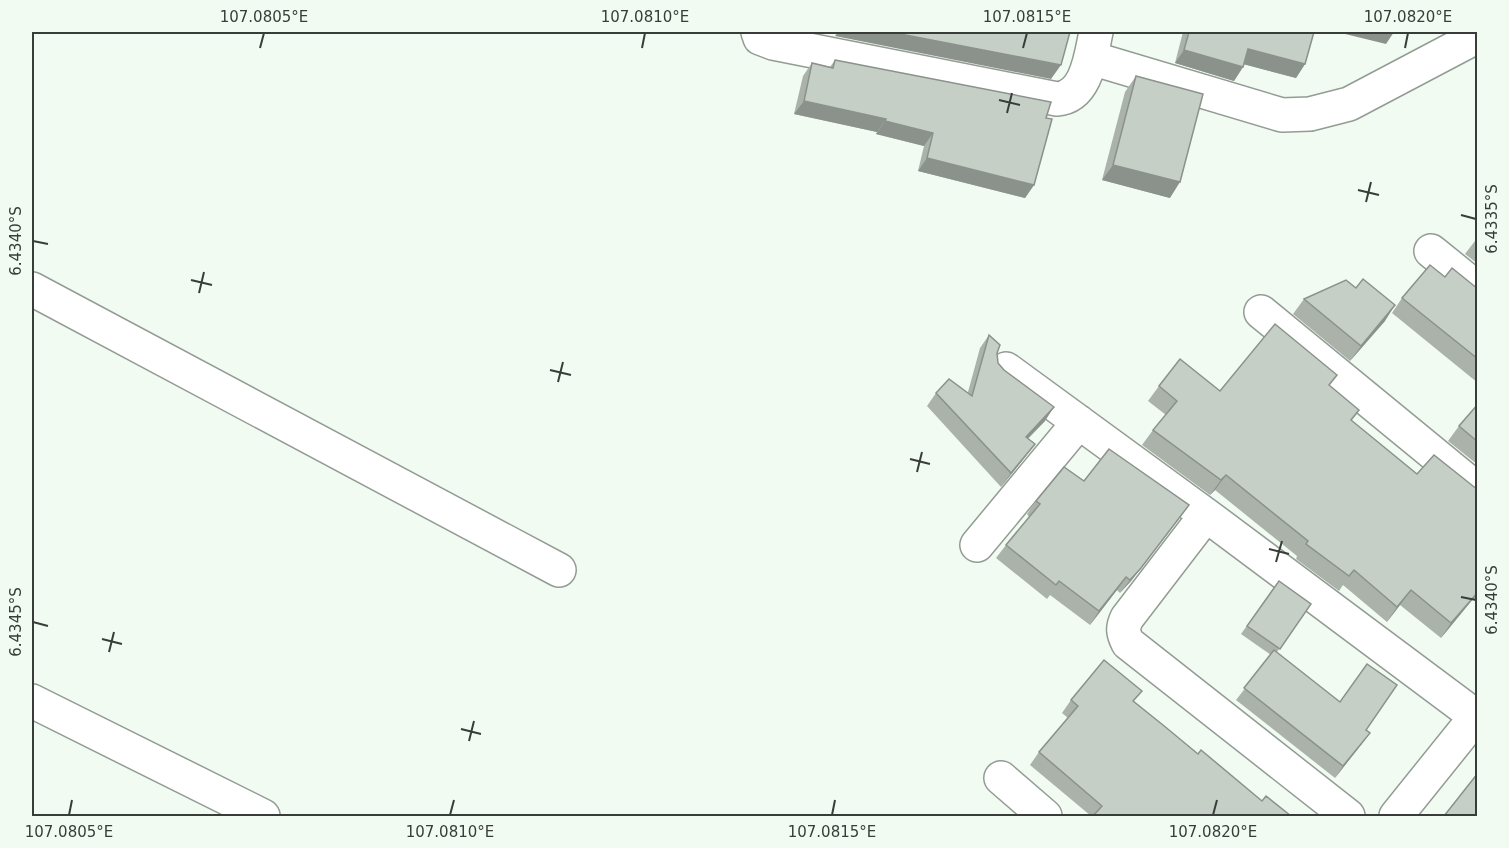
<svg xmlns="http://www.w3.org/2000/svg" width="1509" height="848" font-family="'DejaVu Sans',sans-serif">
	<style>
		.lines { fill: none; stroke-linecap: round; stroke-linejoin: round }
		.street-casing { stroke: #939c94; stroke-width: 36 }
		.street { stroke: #fff; stroke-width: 33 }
		.wall { fill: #aab2aa }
		.shaded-wall { fill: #8b918b }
		.building { fill: #c6cfc6; stroke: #8b918b; stroke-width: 1.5 }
		.ticks { fill: none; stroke: #393d39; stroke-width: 2 }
		.neatline { fill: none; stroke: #393d39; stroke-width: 2 }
		.ticks-label { font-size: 15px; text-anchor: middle; fill: #393d39 }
	</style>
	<rect width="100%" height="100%" fill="#f2fbf2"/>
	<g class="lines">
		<g class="street-casing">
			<path id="street" d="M758,32L760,38L773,43L1057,99C1087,97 1091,55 1096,32
				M1091,58L1282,115L1310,114L1349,104L1478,36
				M1431,251L1478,289
				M32,289L559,570
				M1261,312L1478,490
				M1006,369L1206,515L1478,718
				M1206,515L1127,618C1122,628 1123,633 1128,643L1348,816
				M977,545L1079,422
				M32,701L263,816
				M1001,778L1045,816
				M1396,816L1478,714"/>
		</g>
		<use href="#street" class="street"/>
	</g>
	<path class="wall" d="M1183,32H1314L1305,64L1296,78L1244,64L1243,67L1234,81L1175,63Z
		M835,60L1046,118L1034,185L1025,198L918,171L924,146L876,134L877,132L794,114L803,76L812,63L830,67Z
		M1136,76L1170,198L1102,180L1125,92Z
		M1478,237V264L1465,254Z
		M1445,277L1478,289V383L1392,313L1402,298Z
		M1304,299L1385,321L1350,361L1293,314Z
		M989,335L997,353L998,363L1045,421L1028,439L1025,457L1001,487L927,406L936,393L968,392L980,348Z
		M1159,386L1220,391L1330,386L1359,410L1351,421L1417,474L1478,490V602L1473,599L1441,638L1400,605L1387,622L1343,585L1339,591L1296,559L1297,556L1215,490L1210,495L1142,445L1153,430L1166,415L1148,401Z
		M1478,404V465L1448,441L1459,426Z
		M1084,481L1179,519L1131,581L1120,593L1117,590L1090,625L1050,595L1047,599L996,558L1006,545L1029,517L1027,514L1036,501Z
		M1279,581L1311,604L1277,652L1370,733L1335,778L1236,700L1271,655L1241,634Z
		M1071,700L1134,701L1198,754L1262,801L1291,816H1091L1030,765L1039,752L1068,718L1062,713Z"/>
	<path class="shaded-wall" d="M838,32H890L1061,65L1051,79L835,36Z
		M1324,32H1394L1386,44L1337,32L1335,34Z
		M1248,49L1305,64L1296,78L1239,63Z
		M1184,50L1243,67L1234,81L1175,63Z
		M804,101L886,119L877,132L794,114Z
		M885,121L933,133L924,146L876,134Z
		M927,158L1034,185L1025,198L918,171Z
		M1113,165L1180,182L1170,198L1102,180Z
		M1395,305L1385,321L1350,361L1361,346Z
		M1054,407L1045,421L1016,450L1026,437Z
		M1035,444L1025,457L1001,487L1011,473Z
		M1226,475L1215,490L1210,495L1221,480Z
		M1189,505L1131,581L1120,593L1130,580Z
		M1126,577L1117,590L1090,625L1099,611Z
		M1411,590L1400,605L1387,622L1397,607Z
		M1478,592L1473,599L1441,638L1451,623Z
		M1370,733L1361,745L1335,778L1343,766Z"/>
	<path class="building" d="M890,32H1070L1061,65Z
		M1189,32H1314L1305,64L1248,49L1243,67L1184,50Z
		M835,60L1051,102L1046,118L1052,119L1034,185L927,158L933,133L885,121L886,119L804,101L812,63L833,68Z
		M1136,76L1203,94L1180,182L1113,165Z
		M1430,265L1445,277L1452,268L1478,289V359L1402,298Z
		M1363,279L1395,305L1361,346L1304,299L1346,280L1356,288Z
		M1275,324L1337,375L1329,385L1359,410L1351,420L1417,474L1434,455L1478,490V592L1451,623L1411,590L1397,607L1354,570L1349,576L1306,544L1308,541L1226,475L1221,480L1153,430L1177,401L1159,386L1180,359L1220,391Z
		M989,335L1000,345L997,353L998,363L1004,370L1054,407L1026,437L1035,444L1011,473L936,393L949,379L972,396Z
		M1478,404V442L1459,426Z
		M1109,449L1189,505L1141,568L1130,580L1126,577L1099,611L1059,581L1056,585L1006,545L1040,504L1036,501L1064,467L1084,481Z
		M1279,581L1311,604L1280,649L1247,626Z
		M1274,650L1340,702L1367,664L1397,685L1366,730L1370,733L1343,766L1244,688Z
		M1104,660L1142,691L1133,701L1163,725L1198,754L1201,750L1262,801L1266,796L1291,816H1093L1102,806L1039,752L1078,706L1071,700Z
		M1478,773V816H1444Z"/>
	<path class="ticks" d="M260,48L264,33M642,48L645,33M1023,48L1027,33M1405,48L1408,33M999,100L1020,105M1007,113L1012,93M1358,190L1379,195M1366,202L1371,182M1461,215L1476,219M33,241L48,244M191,280L212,285M199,293L204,272M550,370L571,375M558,382L563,362M910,459L930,464M917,472L922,452M1269,549L1289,554M1276,562L1282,541M1461,597L1476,600M33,622L48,626M102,639L122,644M109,652L114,632M461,729L481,734M469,741L474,721M69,815L72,800M450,815L454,800M832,815L835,800M1213,815L1217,800"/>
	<rect width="1509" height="848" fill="none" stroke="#f2fbf2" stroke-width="66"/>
	<rect x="33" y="33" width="1443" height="782" class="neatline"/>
	<g class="ticks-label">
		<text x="264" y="22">107.0805°E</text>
		<text x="645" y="22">107.0810°E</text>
		<text x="1027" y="22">107.0815°E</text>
		<text x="1408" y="22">107.0820°E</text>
		<text transform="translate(1492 219) rotate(-90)" y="5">6.4335°S</text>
		<text transform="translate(16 241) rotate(-90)" y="5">6.4340°S</text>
		<text transform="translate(1492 600) rotate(-90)" y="5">6.4340°S</text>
		<text transform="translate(16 622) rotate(-90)" y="5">6.4345°S</text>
		<text x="69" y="837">107.0805°E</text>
		<text x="450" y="837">107.0810°E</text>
		<text x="832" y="837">107.0815°E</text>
		<text x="1213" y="837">107.0820°E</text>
	</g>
</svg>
